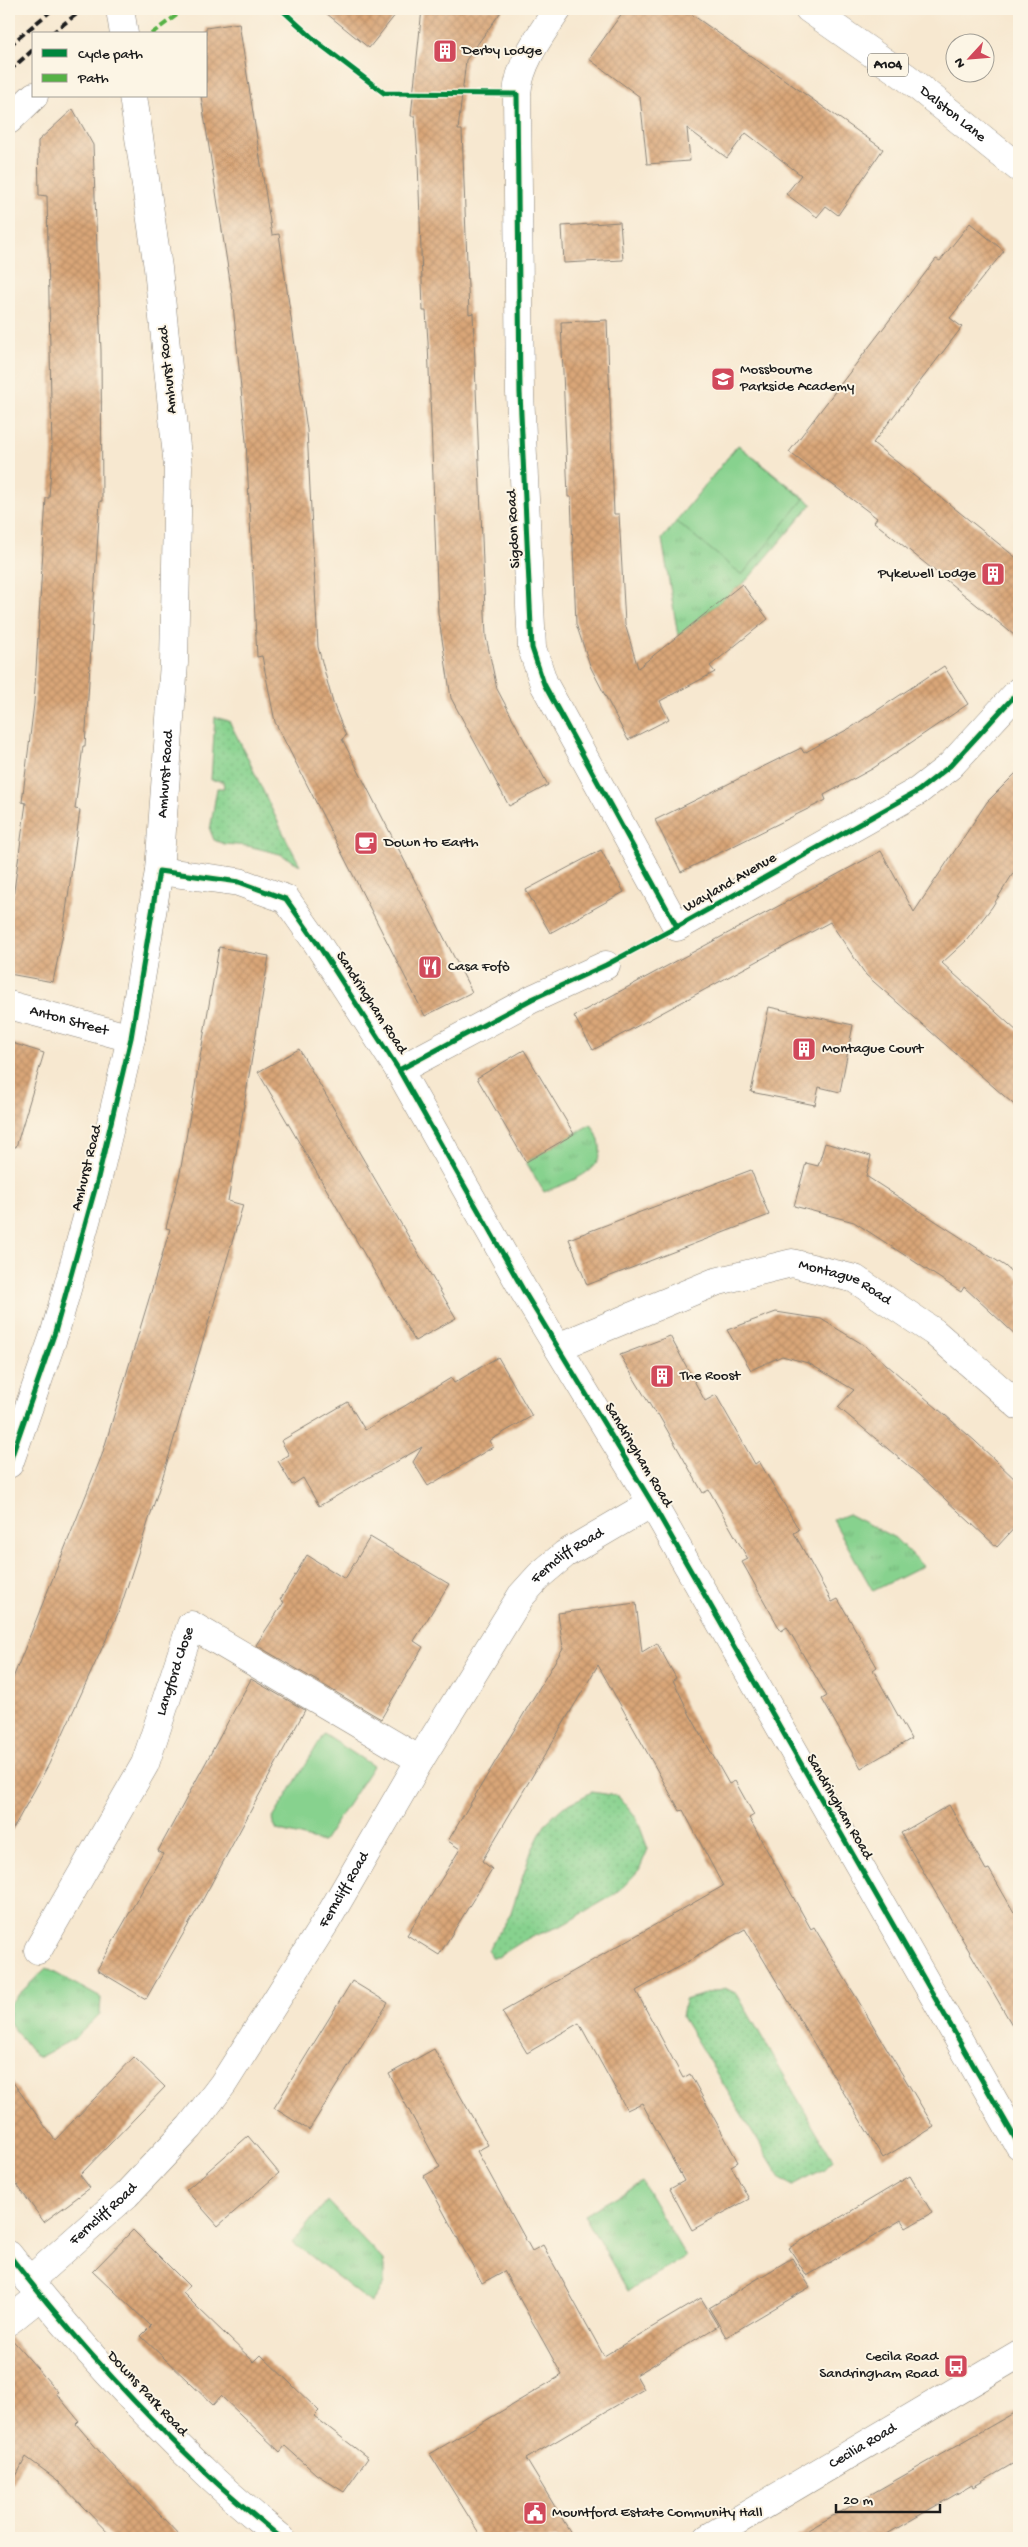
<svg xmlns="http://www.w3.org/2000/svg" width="1028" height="2547" font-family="'Gochi Hand',sans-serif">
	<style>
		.grass { fill: url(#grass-dots); stroke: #527755 }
		.park { fill: url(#park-tufts); stroke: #527755 }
		.pitch { fill: #87d28e; stroke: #527755 }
		.building { fill: url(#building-cross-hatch) }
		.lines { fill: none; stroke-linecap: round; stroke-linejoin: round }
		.minor-casing { stroke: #8a8276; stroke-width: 29 }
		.major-casing { stroke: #8a8276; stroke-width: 29 }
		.minor { stroke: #fff; stroke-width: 28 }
		.major { stroke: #fff; stroke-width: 28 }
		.rail { stroke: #1c1c1c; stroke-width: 4; stroke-dasharray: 8 4; stroke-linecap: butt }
		.quiet { stroke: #55b145; stroke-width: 4; stroke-dasharray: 8 4; stroke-linecap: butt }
		.cycleway-casing { stroke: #fcf5e5; stroke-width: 8 }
		.cycleway { stroke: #00873e; stroke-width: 5 }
		.labels { text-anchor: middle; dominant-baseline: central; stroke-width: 4; stroke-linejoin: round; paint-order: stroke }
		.shield { fill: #fcf5e5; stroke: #5f5d58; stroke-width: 1 }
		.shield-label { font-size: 14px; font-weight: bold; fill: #1c1c1c }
		.poi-label { font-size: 15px; fill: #1c1c1c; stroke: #fcf5e5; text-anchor: start }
		.street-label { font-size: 15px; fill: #1c1c1c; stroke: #fcf5e5 }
	</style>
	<defs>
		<pattern id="grass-dots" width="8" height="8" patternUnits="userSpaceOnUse" patternTransform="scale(1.25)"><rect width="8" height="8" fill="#87d28e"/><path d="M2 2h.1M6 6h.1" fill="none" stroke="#74b47a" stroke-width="1.8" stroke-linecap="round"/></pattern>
		<pattern id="park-tufts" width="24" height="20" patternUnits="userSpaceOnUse" patternTransform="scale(1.25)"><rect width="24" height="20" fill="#87d28e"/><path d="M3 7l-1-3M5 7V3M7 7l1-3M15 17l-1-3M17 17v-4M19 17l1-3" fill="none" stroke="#74b47a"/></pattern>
		<pattern id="building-cross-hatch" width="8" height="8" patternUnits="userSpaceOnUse" patternTransform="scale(1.25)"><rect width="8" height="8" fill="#d9a678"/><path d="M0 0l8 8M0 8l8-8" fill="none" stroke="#ba8e67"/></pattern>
	</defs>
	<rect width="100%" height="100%" fill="#fcf5e5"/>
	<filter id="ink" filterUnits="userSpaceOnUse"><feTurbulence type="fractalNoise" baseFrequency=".02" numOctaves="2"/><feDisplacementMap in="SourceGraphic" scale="10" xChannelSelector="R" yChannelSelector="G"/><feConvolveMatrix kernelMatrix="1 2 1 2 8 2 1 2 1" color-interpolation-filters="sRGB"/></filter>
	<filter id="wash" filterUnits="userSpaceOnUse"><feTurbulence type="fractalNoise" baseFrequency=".0096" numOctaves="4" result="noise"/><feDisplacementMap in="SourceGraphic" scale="20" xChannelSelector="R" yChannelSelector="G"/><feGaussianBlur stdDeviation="1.12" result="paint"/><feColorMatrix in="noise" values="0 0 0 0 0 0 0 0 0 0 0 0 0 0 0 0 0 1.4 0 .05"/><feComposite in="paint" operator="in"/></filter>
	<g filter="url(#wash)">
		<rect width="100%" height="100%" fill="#f7e8d0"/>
		<path class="grass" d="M215,717L229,721C254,768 274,818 300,865L280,854L248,846L224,844L214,840L210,830L217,788H224L223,781L211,780Z
			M592,1792L618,1796L637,1819L648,1849L639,1870L617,1893L561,1926L526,1939L498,1957H491L488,1950L510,1915L531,1852L545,1824L563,1807Z
			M725,1988L737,1994L833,2160L824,2169L793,2185L782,2180L682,2017L685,2000Z"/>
		<path class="park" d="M738,445L812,504L748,579L678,636L662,539Z
			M591,1124C619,1167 577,1179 544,1192L526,1162Z
			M848,1514L895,1538L923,1566L873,1591L833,1520Z
			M46,1968L101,1998L100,2014L75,2038L40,2057L34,2054L9,2022V2004Z
			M642,2182L686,2257L628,2291L584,2215Z
			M327,2201L384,2261V2284L371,2303L293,2242Z"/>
		<path class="pitch" d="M738,445L804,499L742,575L676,521Z
			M324,1734L373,1766L323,1842L277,1830L272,1820Z"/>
		<g id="blocks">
			<path class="building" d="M321,9H400L369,48Z
				M422,9H503L466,60L458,130H462L469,314L473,313L486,637L497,689L548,785L509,806L451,698L438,613L428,342L426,311H423L418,160L415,116H411Z
				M625,9H684L883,149L838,215L826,206L817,217L786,194L801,175L746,133L727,158L687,128L690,161L647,164L640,97L589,59Z
				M239,23L272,235L279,234L307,430L318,647L333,703L346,736L342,739L472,992L425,1016L275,722L262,656L257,657L246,441L232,294L201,96H206V28Z
				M73,109L93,145L101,351L102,501H100L85,746H83L75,809L80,810L63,933L53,982L9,974V927L26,803L22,802L34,704L46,498H49L52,452L47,196L39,195L38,141Z
				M620,222L623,260L564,263L562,226Z
				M970,223L1004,251L950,318L962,327L873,443L1019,560V639L874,522L877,518L789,452L936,259L940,261Z
				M607,320L614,514H619L625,624L638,668L742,584L768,619L710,666L715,672L660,701L669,719L628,740L591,668L576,624L571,497H568L561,322Z
				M944,666L968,704L872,769L824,795L826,800L681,872L655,820L801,748L804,753L852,727Z
				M1019,770V864L992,907L966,941L942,963L1019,1033V1109L866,975L830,922L593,1050L574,1016L881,851L914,912L987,802Z
				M601,850L624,892L550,933L526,890Z
				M219,947L269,956L228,1201L243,1205L163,1476L120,1609L49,1764L9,1836V1688L102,1455L170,1229L166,1228L180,1173Z
				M769,1007L853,1025L840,1092L819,1087L815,1105L751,1092Z
				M9,1042L44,1053L16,1147L9,1146Z
				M299,1049L456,1318L415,1341L258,1072Z
				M524,1050L574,1134L526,1162L477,1078Z
				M825,1143L871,1156L866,1176L1005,1266L1019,1279V1338L964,1287L961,1292L854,1222L794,1206L806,1163L818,1166Z
				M751,1170L769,1215L587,1285L569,1239Z
				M776,1312L821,1319L864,1345L975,1441L1019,1483V1523L997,1547L919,1475L838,1407L854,1390L808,1363L782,1356L751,1370L727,1330Z
				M670,1336L705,1401L716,1395L755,1464L759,1461L799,1530L794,1533L832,1602L838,1599L877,1667L873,1670L911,1739L861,1768L822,1699L827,1696L787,1627L781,1631L742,1562L748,1559L709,1490L703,1493L658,1414L656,1415L620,1355Z
				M498,1357L532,1416L489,1441L493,1447L428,1486L413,1462L422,1447L319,1506L303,1478L292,1485L278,1461L289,1455L281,1441L348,1402L365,1430L451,1378L454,1383Z
				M370,1537L449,1584L414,1641L423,1647L381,1719L256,1645L284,1602L280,1600L307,1555L345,1579Z
				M636,1603L642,1652L657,1643L676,1678L673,1680L690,1715L729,1784L735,1781L754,1815L749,1818L811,1929L814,1927L934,2127L883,2158L745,1929L636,1991L683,2078L690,2074L738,2162L731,2166L749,2199L692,2230L670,2189L684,2181L642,2103L627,2110L579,2023L527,2053L502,2012L723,1886L683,1810L680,1811L598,1665L482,1861L492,1869L439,1955L407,1935L460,1849L448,1841L563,1648L558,1613Z
				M251,1679L305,1710L202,1901L146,1999L97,1970L163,1854L158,1851Z
				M949,1805L986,1870L989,1869L1019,1921V2037L901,1833Z
				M352,1981L388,2003L309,2130L274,2108Z
				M434,2049L488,2145L477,2151L532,2251L543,2245L604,2356L701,2298L718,2326L636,2375L644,2389L526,2459L574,2538H482L430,2454L562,2375L504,2271L482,2283L424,2176L440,2167L389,2074Z
				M134,2057L165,2087L80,2175L90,2188L44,2222L9,2174V2077L55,2140Z
				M248,2136L279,2173L218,2226L186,2190Z
				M910,2176L932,2213L906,2228L901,2220L807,2276L789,2248Z
				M133,2230L189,2286L183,2293L198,2308L254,2362L261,2355L319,2411L314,2416L368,2458L344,2492L316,2474L285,2446L280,2452L221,2396L213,2405L141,2336L151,2326L93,2271Z
				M792,2258L810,2287L726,2337L709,2308Z
				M9,2336L58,2392L56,2393L79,2421L76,2424L99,2451L182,2538H113L56,2479L26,2457L9,2490Z
				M1019,2410V2460L973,2487L972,2485L880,2538H794Z"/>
		</g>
	</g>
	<g filter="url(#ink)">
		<use href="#blocks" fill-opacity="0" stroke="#8a8276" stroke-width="1"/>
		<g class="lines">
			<g class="minor-casing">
				<g id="minor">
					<path d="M120,9L124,34"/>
					<path d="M558,9C541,34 519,63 517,94L520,393L532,648L544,684L677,927L918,791L950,766L1019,691"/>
					<path d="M9,120L34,96"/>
					<path d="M159,871L239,882L286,899L317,943L399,1070L525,1293L652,1503L1019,2145"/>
					<path id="s1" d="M9,1005L131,1038"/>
					<path d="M399,1070L532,999L606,965"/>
					<path id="s2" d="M558,1347L715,1282L792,1263L855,1279L934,1332L1019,1406"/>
					<path id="s3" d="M9,1464L55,1332L97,1182L131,1038L159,871L174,663L178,467L158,268L133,96"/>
					<path id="s4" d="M38,1950L145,1764L191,1625L420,1760"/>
					<path d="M9,2255C67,2330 132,2402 201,2468C226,2493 254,2515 281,2538"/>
					<path id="s5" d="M29,2281L126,2195L190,2127L223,2084L327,1920L420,1760L521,1596L540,1575L565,1554L652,1503"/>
					<path d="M9,2321L40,2296"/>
					<path id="s6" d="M708,2538L1019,2354"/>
				</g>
			</g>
			<g class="major-casing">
				<g id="major">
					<path id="s7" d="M809,9L906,77L1019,168"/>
				</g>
			</g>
			<use href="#minor" class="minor"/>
			<use href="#major" class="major"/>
			<path class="rail" d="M51,34L83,9
				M9,46L53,9
				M9,71L34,49"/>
			<path class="quiet" d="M151,34L185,9"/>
			<g class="cycleway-casing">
				<path id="cycleway" d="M281,9L317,42L384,93L517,94L520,393L532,648L544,684L677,927
					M399,1070L532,999L606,965L677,927L918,791L950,766L1019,691
					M9,1464L55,1332L97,1182L131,1038L159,871L239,882L286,899L317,943L399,1070L525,1293L652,1503L1019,2145
					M9,2255C67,2330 132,2402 201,2468C226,2493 254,2515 281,2538"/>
			</g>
			<use href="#cycleway" class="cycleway"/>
		</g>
	</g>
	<defs>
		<g id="building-square" transform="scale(1.25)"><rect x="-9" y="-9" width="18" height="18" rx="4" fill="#d1495b" stroke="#fcf5e5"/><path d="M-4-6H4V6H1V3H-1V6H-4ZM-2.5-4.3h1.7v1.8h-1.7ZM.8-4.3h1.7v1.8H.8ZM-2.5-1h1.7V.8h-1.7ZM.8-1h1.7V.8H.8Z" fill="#fff"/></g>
		<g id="school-square" transform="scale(1.25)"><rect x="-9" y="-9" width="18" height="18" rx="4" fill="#d1495b" stroke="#fcf5e5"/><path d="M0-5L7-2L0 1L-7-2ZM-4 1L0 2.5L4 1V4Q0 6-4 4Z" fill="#fff"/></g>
		<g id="cafe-square" transform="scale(1.25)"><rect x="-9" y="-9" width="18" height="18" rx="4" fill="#d1495b" stroke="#fcf5e5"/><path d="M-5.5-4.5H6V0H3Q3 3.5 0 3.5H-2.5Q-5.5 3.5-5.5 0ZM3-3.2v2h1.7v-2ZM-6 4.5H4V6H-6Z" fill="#fff"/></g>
		<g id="restaurant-square" transform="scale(1.25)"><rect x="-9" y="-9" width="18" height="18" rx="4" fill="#d1495b" stroke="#fcf5e5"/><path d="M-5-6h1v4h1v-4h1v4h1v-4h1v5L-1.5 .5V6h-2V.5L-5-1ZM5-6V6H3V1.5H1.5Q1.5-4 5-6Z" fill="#fff"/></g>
		<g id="bus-square" transform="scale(1.25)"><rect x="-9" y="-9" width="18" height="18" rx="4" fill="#d1495b" stroke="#fcf5e5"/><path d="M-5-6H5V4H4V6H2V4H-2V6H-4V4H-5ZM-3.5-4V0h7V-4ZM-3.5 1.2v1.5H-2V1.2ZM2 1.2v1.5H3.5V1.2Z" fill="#fff"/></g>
		<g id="civic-square" transform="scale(1.25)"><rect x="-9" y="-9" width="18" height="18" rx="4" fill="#d1495b" stroke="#fcf5e5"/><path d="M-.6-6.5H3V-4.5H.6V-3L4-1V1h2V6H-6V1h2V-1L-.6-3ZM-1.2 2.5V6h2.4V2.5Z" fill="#fff"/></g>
	</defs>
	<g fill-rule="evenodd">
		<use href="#building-square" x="445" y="51"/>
		<use href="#school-square" x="723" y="379"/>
		<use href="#building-square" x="993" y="574"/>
		<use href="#cafe-square" x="366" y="843"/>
		<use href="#restaurant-square" x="430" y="967"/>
		<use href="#building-square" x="804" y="1049"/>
		<use href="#building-square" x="662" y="1376"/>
		<use href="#bus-square" x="956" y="2366"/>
		<use href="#civic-square" x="535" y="2513"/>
	</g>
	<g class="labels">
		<rect class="shield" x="868" y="53.5" width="40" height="23" rx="4"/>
		<g class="shield-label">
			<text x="888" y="65">A104</text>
		</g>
		<g class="poi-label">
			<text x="462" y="51">Derby Lodge</text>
			<text x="740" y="370">Mossbourne<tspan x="740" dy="17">Parkside Academy</tspan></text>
			<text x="976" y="574" text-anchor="end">Pykewell Lodge</text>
			<text x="384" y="843">Down to Earth</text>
			<text x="448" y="967">Casa Fofò</text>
			<text x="822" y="1049">Montague Court</text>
			<text x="680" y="1376">The Roost</text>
			<text x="938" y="2357" text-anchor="end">Cecila Road<tspan x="938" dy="17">Sandringham Road</tspan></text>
			<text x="552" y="2513">Mountford Estate Community Hall</text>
		</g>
		<g class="street-label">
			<text stroke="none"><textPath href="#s7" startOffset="178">Dalston Lane</textPath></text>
			<text transform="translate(168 370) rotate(-96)">Amhurst Road</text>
			<text transform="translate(514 529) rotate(-93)">Sigdon Road</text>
			<text stroke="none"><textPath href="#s3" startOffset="710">Amhurst Road</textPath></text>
			<text transform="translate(730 883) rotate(-30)">Wayland Avenue</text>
			<text transform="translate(371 1003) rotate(57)">Sandringham Road</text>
			<text stroke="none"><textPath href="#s1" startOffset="62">Anton Street</textPath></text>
			<text transform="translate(87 1168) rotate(-76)">Amhurst Road</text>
			<text stroke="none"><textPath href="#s2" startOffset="306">Montague Road</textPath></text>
			<text transform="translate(638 1455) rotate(59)">Sandringham Road</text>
			<text stroke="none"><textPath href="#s5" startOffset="911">Ferncliff Road</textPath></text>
			<text stroke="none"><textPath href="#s4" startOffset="312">Langford Close</textPath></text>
			<text transform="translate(839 1807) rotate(60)">Sandringham Road</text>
			<text stroke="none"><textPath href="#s5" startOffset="506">Ferncliff Road</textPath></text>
			<text stroke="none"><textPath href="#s5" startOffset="100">Ferncliff Road</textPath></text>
			<text transform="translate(147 2394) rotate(47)">Downs Park Road</text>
			<text stroke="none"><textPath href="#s6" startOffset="180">Cecilia Road</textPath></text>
		</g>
	</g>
	<rect width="1028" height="2547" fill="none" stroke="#fcf5e5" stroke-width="30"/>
	<rect x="32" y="32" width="175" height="65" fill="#fcf5e5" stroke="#a29e95"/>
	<rect x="42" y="49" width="25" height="8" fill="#00873e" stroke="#a29e95"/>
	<text x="78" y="58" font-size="15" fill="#1c1c1c">Cycle path</text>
	<rect x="42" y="74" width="25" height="8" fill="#55b145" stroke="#a29e95"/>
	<text x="78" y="82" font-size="15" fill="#1c1c1c">Path</text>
	<g transform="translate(970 58) rotate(244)"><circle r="24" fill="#fcf5e5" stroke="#a29e95"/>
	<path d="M0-4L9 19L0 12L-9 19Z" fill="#d1495b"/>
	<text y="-8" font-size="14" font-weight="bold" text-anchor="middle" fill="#1c1c1c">N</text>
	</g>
	<path d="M836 2504v8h104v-8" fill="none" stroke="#1c1c1c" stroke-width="2.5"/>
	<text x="843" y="2504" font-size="15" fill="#1c1c1c" stroke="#fcf5e5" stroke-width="4" paint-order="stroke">20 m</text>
</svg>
